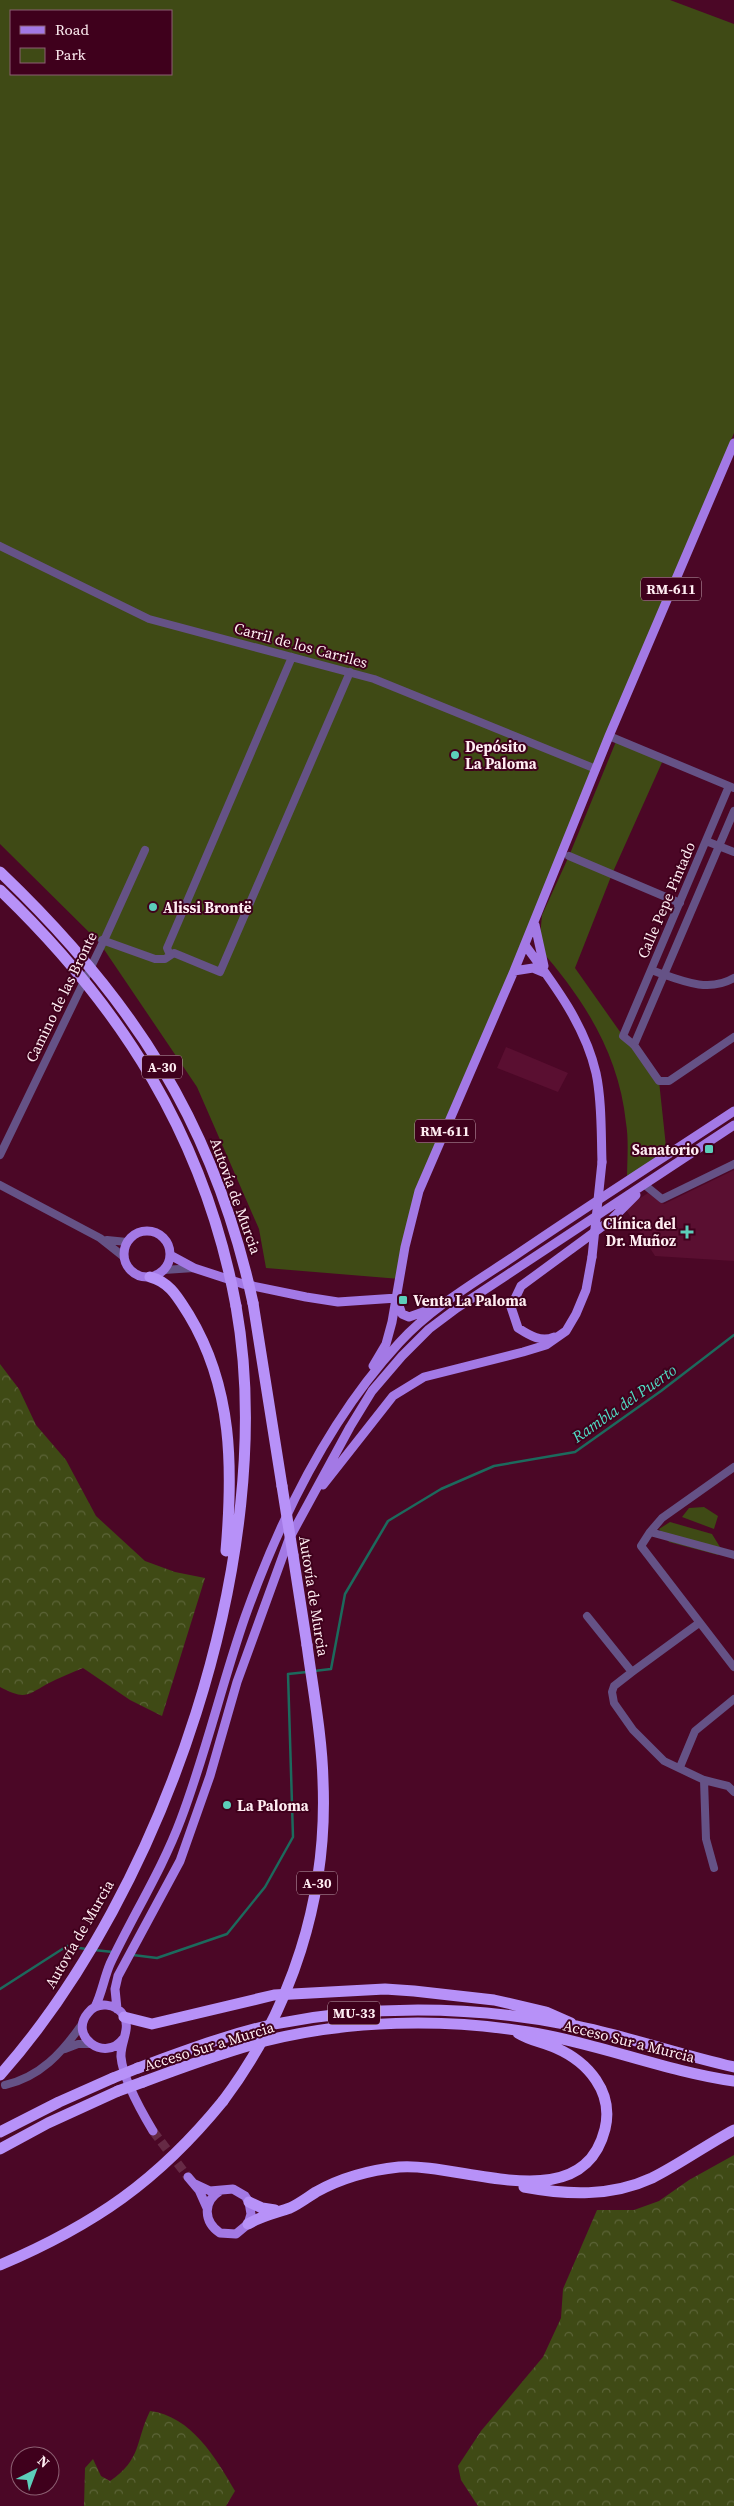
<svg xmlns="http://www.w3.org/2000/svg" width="734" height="2506" font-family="'Source Serif 4',serif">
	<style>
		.built { fill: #5a0f31 }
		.green { fill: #3f4a15; fill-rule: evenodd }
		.forest { fill: url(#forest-crowns) }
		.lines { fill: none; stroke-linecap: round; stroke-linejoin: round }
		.stream { stroke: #1c6a5d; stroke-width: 2.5 }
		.major-tunnel { stroke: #662a45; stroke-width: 9; stroke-dasharray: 9 4.5; stroke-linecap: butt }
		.minor { stroke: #655286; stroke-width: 8 }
		.major { stroke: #a379e5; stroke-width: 9 }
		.highway { stroke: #b791f8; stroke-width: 11 }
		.major-bridge { stroke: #a379e5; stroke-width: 9 }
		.highway-bridge { stroke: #b791f8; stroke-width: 11 }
		.poi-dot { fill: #5cceba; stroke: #3f001c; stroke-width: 2 }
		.labels { text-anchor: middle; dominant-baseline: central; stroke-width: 4; stroke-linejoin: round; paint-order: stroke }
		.shield { fill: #3f001c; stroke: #c5a6b2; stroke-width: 1 }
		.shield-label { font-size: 14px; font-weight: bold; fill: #ffedf2 }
		.street-label { font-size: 15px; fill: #ffedf2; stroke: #3f001c }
		.poi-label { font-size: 15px; font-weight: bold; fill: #ffedf2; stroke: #3f001c; text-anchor: start }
		.water-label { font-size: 16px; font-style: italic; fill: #50dec6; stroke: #3f001c }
	</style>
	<defs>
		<pattern id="forest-crowns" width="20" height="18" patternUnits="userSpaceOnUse" patternTransform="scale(1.25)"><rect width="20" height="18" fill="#3f4a15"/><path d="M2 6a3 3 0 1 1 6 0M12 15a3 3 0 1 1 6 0" fill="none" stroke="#5c6438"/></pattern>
	</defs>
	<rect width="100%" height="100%" fill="#4b0726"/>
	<path class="built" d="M506,1047L568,1073L558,1092L497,1068Z
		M734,1170V1261L655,1256L625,1208L648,1193L664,1204Z"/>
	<path class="green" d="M0,0H670L734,24V433L420,1191L400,1279L266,1268L259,1229L197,1087L99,942L0,844ZM11,11H171V74H11Z
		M617,739L664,758L612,874L575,968L623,1036L659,1081L667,1156L627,1180C627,1161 629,1141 626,1123C619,1054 584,999 539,948L542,915L569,856Z
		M704,1507L718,1516L714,1529L682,1517L689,1508Z
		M670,1522L712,1534L720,1547L718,1555L669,1542L659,1529Z"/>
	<path class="forest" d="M0,1364L19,1389L36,1425L66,1460L96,1516L145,1561L175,1572L205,1578L162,1716L130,1700L83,1668C71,1673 58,1678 47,1684C25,1697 24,1699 0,1687Z
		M734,2155V2506H478L461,2480L458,2466L481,2431L543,2357L561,2318L563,2289L597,2210H634L659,2201L689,2180Z
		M150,2411C191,2416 216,2458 235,2491L226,2506H84L85,2468L93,2459L101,2476L110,2481C142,2459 135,2442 150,2411Z"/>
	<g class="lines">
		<path class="stream" d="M314,1671L331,1669L345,1594L388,1521L441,1489L494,1466L575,1452L661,1391L734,1335
			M94,1950L113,1952
			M133,1955L157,1958L227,1934L265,1887L293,1837L288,1674L307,1672
			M0,1989L67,1946L86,1949"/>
		<path class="major-tunnel" d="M153,2131L188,2177"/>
		<path class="minor" d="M0,546L149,619L374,679L596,769
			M609,736L734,788
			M729,786L623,1036L634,1045L659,1081H669L734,1037
			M706,841L734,852
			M569,856L680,903
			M102,940L155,959H165L174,953L220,972L350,672
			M170,955L167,948L292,657
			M651,970C678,979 707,994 734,978
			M634,1045L734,811
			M0,1155L106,936L145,850
			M0,1185L100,1238L124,1257
			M646,1186L662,1199L734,1164
			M107,1240L127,1242
			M164,1270L194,1268
			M734,1467L662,1518L650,1532L734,1555
			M650,1532L641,1546L734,1667
			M587,1616L632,1672
			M699,1623L632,1672L614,1686L612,1692L614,1703L633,1730L664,1761L704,1780L728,1786L734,1792
			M680,1767L695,1731L734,1699
			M704,1780L706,1839L714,1868
			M65,2049L78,2044H90
			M5,2085C40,2077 62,2053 82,2024"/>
		<path class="major" d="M535,925L544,966
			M525,945C554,984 585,1025 596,1073C602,1101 601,1133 602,1162
			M514,971L533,968L545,973
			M124 1254a23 23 0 1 1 46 0a23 23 0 1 1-46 0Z
			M170,1255L194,1268L243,1284L306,1297L338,1302L397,1298
			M397,1300L402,1314L409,1317L437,1307
			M554,1337C541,1343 529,1335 518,1328L511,1307L521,1286L611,1220L636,1195
			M373,1366L386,1344L392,1322L405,1247L419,1191L514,971L609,736L734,443
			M323,1485L393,1396L424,1377L523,1352L546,1345L566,1331L576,1314L586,1290L592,1257
			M95,2007C102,1993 104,1978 110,1964C133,1915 162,1870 181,1819C206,1753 222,1683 245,1617C280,1519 328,1420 399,1343C431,1308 474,1283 513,1257C586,1207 660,1160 734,1111
			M117,2009L115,1989L118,1976L180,1861L210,1776L237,1682L289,1539L350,1427L372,1391L402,1356L429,1329L457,1308L734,1125
			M123,2039C105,2063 68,2036 88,2013C97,2001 116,2003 124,2016C131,2029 120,2043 121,2057C123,2079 141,2111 153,2131
			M188,2177L199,2190L207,2208
			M193,2183L210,2191L233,2189L245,2196L249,2202L251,2214L248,2224L236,2234L220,2233C204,2222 202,2202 220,2191"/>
		<path class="highway" d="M150,1277C170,1282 178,1298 189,1315C233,1388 233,1468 226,1551
			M253,1303L282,1486
			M293,1555L307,1645
			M124,2017L152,2024L274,1995L385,1989L414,1991L494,2000L546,2012L571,2023
			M138,2068C182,2052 229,2034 275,2024C376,2004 475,2006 576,2026C629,2037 681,2055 734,2067
			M0,2075C164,1891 280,1551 236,1306
			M143,2082C183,2067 224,2052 265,2041C348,2020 444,2018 528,2032C598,2043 664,2071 734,2081
			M0,2132L59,2102L113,2078
			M0,2149L48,2123L118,2091
			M524,2187C567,2195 611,2197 652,2178C680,2164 706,2145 734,2130
			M249,2202L262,2208L275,2210
			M248,2224C261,2216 276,2213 290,2208C299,2204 308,2197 316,2192C341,2178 370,2170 399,2167C462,2162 582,2221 605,2129C614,2092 588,2062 556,2048C543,2042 531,2041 518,2033
			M0,2265C94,2225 158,2181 223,2101"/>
		<path class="major-bridge" d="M592,1257L602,1162"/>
		<path class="highway-bridge" d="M0,872C132,998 214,1123 253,1303
			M0,890C122,1007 205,1138 236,1306
			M282,1486L293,1555
			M113,2078L138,2068
			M118,2091L143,2082
			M223,2101C292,2009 328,1897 323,1781C322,1736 313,1690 307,1645"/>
	</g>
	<g class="poi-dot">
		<circle cx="455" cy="755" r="5"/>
		<circle cx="153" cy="907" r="5"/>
		<rect x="704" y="1144" width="10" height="10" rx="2.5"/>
		<path d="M684.5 1224.5h5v5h5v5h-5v5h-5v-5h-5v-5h5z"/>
		<rect x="398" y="1295" width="10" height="10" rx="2.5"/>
		<circle cx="227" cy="1805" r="5"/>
	</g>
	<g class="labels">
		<g class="shield">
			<rect x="641" y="577.5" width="60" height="23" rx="4"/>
			<rect x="142" y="1055.5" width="40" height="23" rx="4"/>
			<rect x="415" y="1119.5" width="60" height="23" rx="4"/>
			<rect x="297" y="1871.5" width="40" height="23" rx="4"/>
			<rect x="328" y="2001.5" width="52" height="23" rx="4"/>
		</g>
		<g class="shield-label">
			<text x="671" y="589">RM-611</text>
			<text x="162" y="1067">A-30</text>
			<text x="445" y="1131">RM-611</text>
			<text x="317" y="1883">A-30</text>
			<text x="354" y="2013">MU-33</text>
		</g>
		<g class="street-label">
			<text transform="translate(301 645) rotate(15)">Carril de los Carriles</text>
			<text transform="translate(666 900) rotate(-67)">Calle Pepe Pintado</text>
			<text transform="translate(61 997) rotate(-64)">Camino de las Bronte</text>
			<text transform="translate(236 1196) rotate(70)">Autovía de Murcia</text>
			<text transform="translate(314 1596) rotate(81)">Autovía de Murcia</text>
			<text transform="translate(79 1934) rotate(-60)">Autovía de Murcia</text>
			<text transform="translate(629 2041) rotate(14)">Acceso Sur a Murcia</text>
			<text transform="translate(209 2046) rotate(-17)">Acceso Sur a Murcia</text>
		</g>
		<g class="poi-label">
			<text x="465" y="746">Depósito<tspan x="465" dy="17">La Paloma</tspan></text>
			<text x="163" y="907">Alissi Brontë</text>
			<text x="699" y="1149" text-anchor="end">Sanatorio</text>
			<text x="676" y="1223" text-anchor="end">Clínica del<tspan x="676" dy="17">Dr. Muñoz</tspan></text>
			<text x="413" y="1300">Venta La Paloma</text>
			<text x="237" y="1805">La Paloma</text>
		</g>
		<g class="water-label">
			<text transform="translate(624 1403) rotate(-35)">Rambla del Puerto</text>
		</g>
	</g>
	<rect x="10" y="10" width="162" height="65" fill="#3f001c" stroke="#8c5f72"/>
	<rect x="20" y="26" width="25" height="8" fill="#a379e5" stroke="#8c5f72"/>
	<text x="55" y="35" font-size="15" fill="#ffedf2">Road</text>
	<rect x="20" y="48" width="25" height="15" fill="#3f4a15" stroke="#8c5f72"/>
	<text x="55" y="60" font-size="15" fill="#ffedf2">Park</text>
	<g transform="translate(35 2471) rotate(42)"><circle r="24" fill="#3f001c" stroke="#8c5f72"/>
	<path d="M0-4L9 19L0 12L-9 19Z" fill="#5cceba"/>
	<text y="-8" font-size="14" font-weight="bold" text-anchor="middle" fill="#ffedf2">N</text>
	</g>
</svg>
